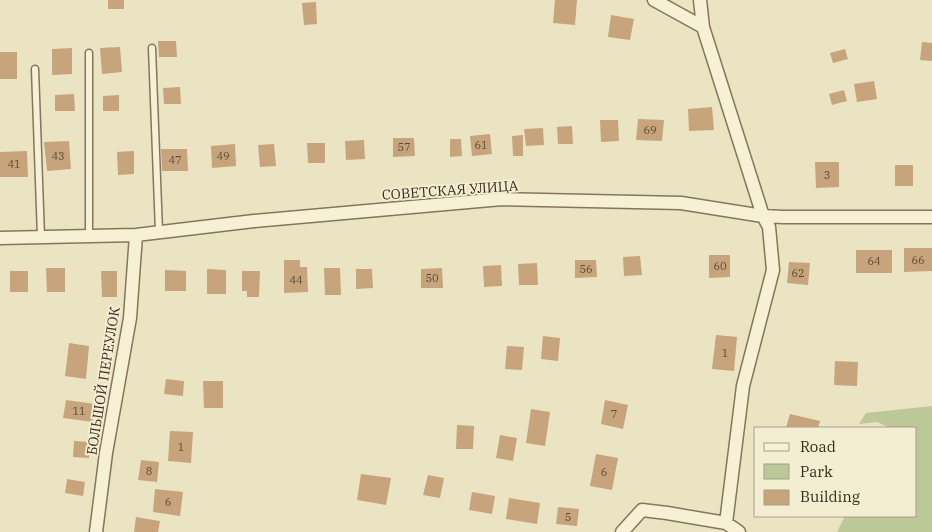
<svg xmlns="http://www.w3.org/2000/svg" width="932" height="532" font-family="'IBM Plex Serif',serif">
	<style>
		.green { fill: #bcc898 }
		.building { fill: #c7a47b }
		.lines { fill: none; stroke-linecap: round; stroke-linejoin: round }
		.service-casing { stroke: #84765b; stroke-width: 9 }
		.minor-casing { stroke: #84765b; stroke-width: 15 }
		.service { stroke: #f6f0d5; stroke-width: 6 }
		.minor { stroke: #f6f0d5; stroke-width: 12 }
		.labels { text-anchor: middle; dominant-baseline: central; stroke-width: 4; stroke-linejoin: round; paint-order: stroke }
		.number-label { font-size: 11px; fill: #5a4a35 }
		.street-label { font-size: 14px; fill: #352c1e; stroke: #f3edd2 }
	</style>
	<rect width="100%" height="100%" fill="#ebe4c3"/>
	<path class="green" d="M932,406V532H837L845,516H916V428H890L877,422L859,424L866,413Z"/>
	<path class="building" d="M108,0H124V9H108Z
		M555,0H577L575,25L553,23Z
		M316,2L317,24L304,25L302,3Z
		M611,15L634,19L630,40L608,37Z
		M158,41H176L177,57H159Z
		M922,42L932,43V61L920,60Z
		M120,47L122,72L102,74L100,48Z
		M72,48V74L52,75V49Z
		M845,49L848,59L833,63L830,53Z
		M0,52H17V79H0Z
		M874,81L877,99L857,102L854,84Z
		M180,87L181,104H164L163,88Z
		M844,90L847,101L832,105L829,94Z
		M74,94L75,111H55V95Z
		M119,95V111H103V96Z
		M712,107L714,130L689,131L688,109Z
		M638,119L664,120L662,141L636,140Z
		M600,120H618L619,141L601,142Z
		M572,126L573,144H558L557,127Z
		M543,128L544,145L526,146L524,129Z
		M490,134L492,154L472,156L470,136Z
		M523,135V156H513L512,136Z
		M393,138H414L415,156L393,157Z
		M450,139H461L462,156L450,157Z
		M364,140L365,159L346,160L345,141Z
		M69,141L71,169L47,171L44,142Z
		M307,143H325V163H308Z
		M235,144L236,166L212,168L211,146Z
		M274,144L276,166L260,167L258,145Z
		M161,149H187L188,171H162Z
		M27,151L28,177H0V152Z
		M134,151V174L118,175L117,152Z
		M815,162H839V187L816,188Z
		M895,165H913V186H895Z
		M904,248H932V271L904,272Z
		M856,250H892V273H856Z
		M709,255H730V277L709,278Z
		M640,256L642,275L624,276L623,257Z
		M284,260H300V267H307L308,292L284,293Z
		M575,260H596L597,277L575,278Z
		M789,262L810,263L808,285L787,283Z
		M537,263L538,285H519L518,264Z
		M501,265L502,286L484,287L483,266Z
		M46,268H65V292H47Z
		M324,268H340L341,295H325Z
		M442,268L443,288H421V269Z
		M207,269L226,270V294H207Z
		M356,269H372L373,288L356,289Z
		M165,270L186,271V291H165Z
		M10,271H28V292H10Z
		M101,271H117V297H102Z
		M242,271H260L259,297H247V291H242Z
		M716,335L737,337L734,371L712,369Z
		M543,336L560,338L558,361L541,359Z
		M69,343L89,346L86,379L65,376Z
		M507,346L524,347L522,370L505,369Z
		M835,361L858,362L857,386L834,385Z
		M166,379L184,381L183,396L164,394Z
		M203,381H223V408H204Z
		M66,400L95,404L93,422L63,418Z
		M605,400L628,405L623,429L601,424Z
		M531,409L550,412L545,446L526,443Z
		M790,414L820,421L818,428H786Z
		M457,425L474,426L473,449H456Z
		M170,431L193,432L191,463L168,461Z
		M500,435L517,438L513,461L496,458Z
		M74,441L90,442L89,458L73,457Z
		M596,454L618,458L612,490L590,486Z
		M141,460L159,462L157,482L138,480Z
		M361,474L391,478L386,505L357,500Z
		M428,475L444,478L440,498L423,495Z
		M67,479L85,482L83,496L65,493Z
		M155,489L183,492L180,516L153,512Z
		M472,492L495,496L492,514L469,510Z
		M509,498L540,503L537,524L506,519Z
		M558,507L579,509L577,526L556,524Z
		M136,517L160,521L158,532H134Z"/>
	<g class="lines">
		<g class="service-casing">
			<path id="service" d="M152,48L159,232
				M89,53V236
				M35,69L41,237"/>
		</g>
		<g class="minor-casing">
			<path id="minor" d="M654,0L703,27
				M700,0L703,27L763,216L769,227L773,270L743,386L726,523L739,532
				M0,238L136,235L254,221L502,199L681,203L763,216L783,217H932
				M96,532L106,453L130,318L136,235
				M622,532L642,510L667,513L726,523"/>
		</g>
		<use href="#service" class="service"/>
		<use href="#minor" class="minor"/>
	</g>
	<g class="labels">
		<g class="number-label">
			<text x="650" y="130">69</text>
			<text x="481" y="145">61</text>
			<text x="404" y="147">57</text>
			<text x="58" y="156">43</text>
			<text x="223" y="156">49</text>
			<text x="175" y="160">47</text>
			<text x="14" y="164">41</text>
			<text x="827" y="175">3</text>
			<text x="918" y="260">66</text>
			<text x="874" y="261">64</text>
			<text x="720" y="266">60</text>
			<text x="586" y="269">56</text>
			<text x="798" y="273">62</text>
			<text x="432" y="278">50</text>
			<text x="296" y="280">44</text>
			<text x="725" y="353">1</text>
			<text x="79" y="411">11</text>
			<text x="614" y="414">7</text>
			<text x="181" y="447">1</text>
			<text x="149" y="471">8</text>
			<text x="604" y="472">6</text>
			<text x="168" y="502">6</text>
			<text x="568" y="517">5</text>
		</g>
		<g class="street-label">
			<text transform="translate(450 190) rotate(-4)">СОВЕТСКАЯ УЛИЦА</text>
			<text transform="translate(103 381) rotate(-81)">БОЛЬШОЙ ПЕРЕУЛОК</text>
		</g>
	</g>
	<rect x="754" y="427" width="162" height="90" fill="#f3edd2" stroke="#a7a08a"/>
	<rect x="764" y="443" width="25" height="8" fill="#f6f0d5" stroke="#a7a08a"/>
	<text x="800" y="452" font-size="15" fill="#352c1e">Road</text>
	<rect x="764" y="464" width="25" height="15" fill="#bcc898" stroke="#a7a08a"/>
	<text x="800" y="477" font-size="15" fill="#352c1e">Park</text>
	<rect x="764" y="490" width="25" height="15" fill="#c7a47b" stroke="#a7a08a"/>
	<text x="800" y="502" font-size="15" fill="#352c1e">Building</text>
</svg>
